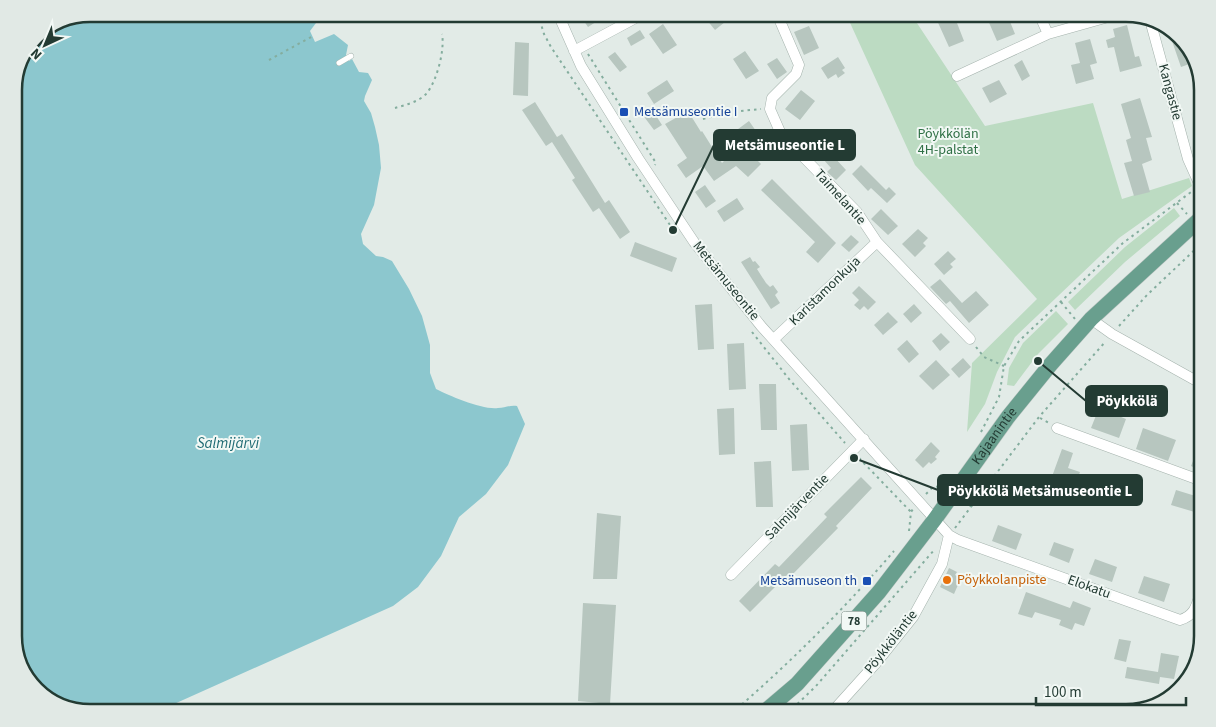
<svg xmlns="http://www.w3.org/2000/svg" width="1216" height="727" font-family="'Source Sans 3',sans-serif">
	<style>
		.green { fill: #bcdbc2 }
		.water { fill: #8cc7ce }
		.building { fill: #b7c6bf }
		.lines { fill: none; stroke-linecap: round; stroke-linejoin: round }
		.lane-casing { stroke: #a5b3ad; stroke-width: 6 }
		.street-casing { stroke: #a5b3ad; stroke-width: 11 }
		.primary-casing { stroke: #c1c8c6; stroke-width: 16 }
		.path { stroke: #84ad9e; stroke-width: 2; stroke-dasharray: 2.5 4; stroke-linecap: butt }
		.lane { stroke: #fff; stroke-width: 5 }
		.street { stroke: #fff; stroke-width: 10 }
		.primary { stroke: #699f8e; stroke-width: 15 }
		.transit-dot { fill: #1a4fb4; stroke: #f2f8f5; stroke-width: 2 }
		.food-dot { fill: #e8710a; stroke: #f2f8f5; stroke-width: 2 }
		.labels { text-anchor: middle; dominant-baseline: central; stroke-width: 4; stroke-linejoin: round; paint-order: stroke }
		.shield { fill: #f2f8f5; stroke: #61746d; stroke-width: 1 }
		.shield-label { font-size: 12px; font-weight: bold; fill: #233b33 }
		.street-label { font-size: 14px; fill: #233b33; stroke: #f2f8f5 }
		.transit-label { font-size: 14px; fill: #164399; stroke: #f2f8f5; text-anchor: start }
		.park-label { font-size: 14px; fill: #2f7045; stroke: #f2f8f5 }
		.food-label { font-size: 14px; fill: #c56008; stroke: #f2f8f5; text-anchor: start }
		.water-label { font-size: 15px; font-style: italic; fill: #206b74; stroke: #f2f8f5 }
		.rim { fill: none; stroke: #233b33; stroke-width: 2.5 }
		.leader { fill: none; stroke: #233b33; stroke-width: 2 }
		.callout-dot { fill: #233b33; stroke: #f2f8f5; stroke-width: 2 }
		.callout { fill: #233b33; stroke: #233b33; stroke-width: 2 }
		.callout-label { font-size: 15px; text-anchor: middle; font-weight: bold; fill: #fff }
	</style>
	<rect width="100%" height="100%" fill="#e2ebe7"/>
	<path class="green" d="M846,14H911L985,126L1093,103L1122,199L1189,178L1192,186L1119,238L1015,337L997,372L985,404L967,432L972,363L1037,299L915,165Z
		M1174,208L1180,216L1125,262L1075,310L1068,302L1125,247Z
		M1056,311L1068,324L1038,354L1014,386L1007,385L1009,368L1023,343Z"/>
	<path class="water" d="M91,14H312L316,23L310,31L315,42L334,34L348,45L346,55L349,61L352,59L359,72L368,73L372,80L365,96L364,101L371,113L375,127L379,145L381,168L374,205L361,234L363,244L376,256L383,257L392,261L409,289L422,316L430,345V373L436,389C450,396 482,410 498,408C505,408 509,405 517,406L525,424L508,465L486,494L459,517L441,556L418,587L393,606L154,713H91L52,703L24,675L14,641V86L36,36Z"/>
	<path class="building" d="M579,14H594L599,20L588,27Z
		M702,14H719L725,22L715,30Z
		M940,14H962L965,20L957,23L964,41L949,47L935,16Z
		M997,14H1007L1015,34L997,41L987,18Z
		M663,24L677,45L663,54L649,34Z
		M1127,25L1135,57L1139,56L1142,66L1120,72L1114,47L1108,48L1106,40L1115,37L1113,29Z
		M809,26L819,48L804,55L794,32Z
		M640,30L645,38L631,46L627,38Z
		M1090,39L1097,63L1090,65L1094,79L1076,84L1071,65L1080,63L1075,43Z
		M1178,39L1192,52L1195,62L1181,67L1172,41Z
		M515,42L529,43L528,96L513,95Z
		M745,51L759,71L746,79L733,59Z
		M615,52L627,67L620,72L608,57Z
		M838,57L845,68L842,70L845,73L838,78L836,74L828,79L821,68Z
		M777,58L787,72L777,79L767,64Z
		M1022,60L1030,76L1022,81L1014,65Z
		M667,80L674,91L654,104L647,93Z
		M999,80L1007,94L990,103L982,88Z
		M801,90L815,101L800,120L785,109Z
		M1140,98L1152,137L1146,138L1152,160L1142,164L1150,192L1134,196L1124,163L1132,161L1126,140L1131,138L1121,104Z
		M535,102L557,137L562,134L605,203L609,200L630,232L620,239L599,208L593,212L572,180L575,178L552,142L546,146L522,110Z
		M651,108L662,125L654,130L642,114Z
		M688,111L701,132L702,131L722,163L741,144L761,164L748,177L736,166L714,181L703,166L686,178L677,165L687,158L665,124Z
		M749,121L756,131L741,142L734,132Z
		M833,135L841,144L838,147L841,151L834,157L846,170L836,180L827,172L831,168L815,150Z
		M861,165L886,190L889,187L896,194L887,203L871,188L868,191L852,174Z
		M772,179L836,243L818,263L806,252L815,242L761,190Z
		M705,185L716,201L706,208L695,192Z
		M737,198L744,209L724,222L717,211Z
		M881,209L898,226L888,235L871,219Z
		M918,229L928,238L923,243L926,246L915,257L902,244Z
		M851,235L859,242L849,252L841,245Z
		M635,242L677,258L672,272L630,256Z
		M948,251L956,259L950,264L953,267L944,275L934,264Z
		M750,257L753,262L755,261L760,267L757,269L766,283L770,287L773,285L778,292L775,295L780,303L771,309L741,262Z
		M940,279L962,303L976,291L989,305L969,323L950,301L946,304L930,287Z
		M859,286L876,302L868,310L864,306L860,310L854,305L859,300L852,293Z
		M712,304L714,349L698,350L695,305Z
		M914,304L922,313L911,323L903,314Z
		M888,312L898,322L883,335L874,325Z
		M941,333L950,342L940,351L932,341Z
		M907,340L919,354L909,363L897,349Z
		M744,343L746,389L729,390L727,344Z
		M963,358L971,367L959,378L951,369Z
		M936,360L950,375L933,390L919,376Z
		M759,384H776L777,430H761Z
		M734,408L735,454L719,455L717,409Z
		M1099,408L1126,419L1119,438L1091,428Z
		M807,424L809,470L792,471L790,425Z
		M1143,428L1176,440L1168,461L1136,449Z
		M1202,439V471L1191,466Z
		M931,442L940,451L935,457L937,459L931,464L929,462L923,468L915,460Z
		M1062,449L1073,453L1068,468L1080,472L1073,490L1050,482Z
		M771,461L773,507H756L754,462Z
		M861,477L872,488L836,526L838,528L790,577L787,575L750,612L739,601L775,564L779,567L827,517L824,514Z
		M1176,490L1202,498L1198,513L1171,505Z
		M597,513L621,516L617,579H593Z
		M998,525L1022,534L1016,550L992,541Z
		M1054,542L1074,549L1069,563L1049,555Z
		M1095,559L1117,567L1112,582L1089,574Z
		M949,568L957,572L955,575L961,578L954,594L940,587Z
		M1144,576L1170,584L1164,602L1138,593Z
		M1026,592L1070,608L1073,601L1091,608L1084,626L1075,623L1072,630L1059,625L1061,620L1035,612L1032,618L1018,614Z
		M583,603L616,605L610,704L578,701Z
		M1119,639L1131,641L1126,662L1114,659Z
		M1161,653L1179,656L1174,679L1160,677L1159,684L1125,678L1127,667L1158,672Z"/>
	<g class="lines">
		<g class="lane-casing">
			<path id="lane" d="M339,63L351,56"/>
		</g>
		<g class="street-casing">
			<path id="street" d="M558,14L581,66L638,158L694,242L761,326L949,535L958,540L1180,620C1197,615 1197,602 1202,587
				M777,14L799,65L796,74L772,98L770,109L781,134L857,212L877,242L970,339
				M1039,14L1048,34
				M1150,20L1188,159L1202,190
				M574,51L643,14
				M957,76L1048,34L1119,14
				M1091,319L1112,334L1202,384
				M774,339L877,242
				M1057,428L1202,481
				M731,575L864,439
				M831,713L877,662L913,617L942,564L949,535"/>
		</g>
		<g class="primary-casing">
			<g id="primary">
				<path id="s1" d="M763,713L797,684L879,592L935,519L1008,417L1051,364L1091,319L1202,217"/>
			</g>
		</g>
		<path class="path" d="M538,14L544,34L551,47L670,225
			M588,54L656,163L655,165
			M269,60L313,36
			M395,108C405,105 419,102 427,93C437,80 445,50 442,34
			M703,119L730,112L761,109
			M1177,203L1187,214
			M1061,302L1075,319
			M1119,326L1147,295L1202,243
			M752,332L789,379L845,443
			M976,347L984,357L1004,366
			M1040,418L1049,423
			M981,432L999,397L1004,366L1019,341L1123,243L1191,192
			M859,458L911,512
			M926,494L933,487L943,486
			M964,501L972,507
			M955,528L1039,417L1106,341
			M909,531L911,512L913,509
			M732,713C790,663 844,609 894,551
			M788,713L816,686L935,549"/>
		<use href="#lane" class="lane"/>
		<use href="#street" class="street"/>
		<use href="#primary" class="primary"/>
	</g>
	<g class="transit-dot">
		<rect x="619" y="107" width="10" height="10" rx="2.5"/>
		<rect x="862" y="576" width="10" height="10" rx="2.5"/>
	</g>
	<circle class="food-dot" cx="947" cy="580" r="5"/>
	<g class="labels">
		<rect class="shield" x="841.5" y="611.5" width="25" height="19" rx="4"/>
		<g class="shield-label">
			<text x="854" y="621">78</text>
		</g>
		<g class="street-label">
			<text transform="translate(1170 92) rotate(75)">Kangastie</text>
			<text transform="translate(840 197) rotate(48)">Taimelantie</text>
			<text transform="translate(726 281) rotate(51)">Metsämuseontie</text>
			<text transform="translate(825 291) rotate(-44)">Karistamonkuja</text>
			<text stroke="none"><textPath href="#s1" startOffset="362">Kajaanintie</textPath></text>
			<text transform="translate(797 507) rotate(-46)">Salmijärventie</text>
			<text transform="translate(1089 587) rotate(20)">Elokatu</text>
			<text transform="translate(891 642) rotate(-52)">Pöykköläntie</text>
		</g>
		<g class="transit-label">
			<text x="634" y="112">Metsämuseontie I</text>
			<text x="857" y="581" text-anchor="end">Metsämuseon th</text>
		</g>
		<g class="park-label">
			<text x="948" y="134">Pöykkölän<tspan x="948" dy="16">4H-palstat</tspan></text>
		</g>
		<g class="food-label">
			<text x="957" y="580">Pöykkolanpiste</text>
		</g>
		<g class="water-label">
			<text x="228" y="443">Salmijärvi</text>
		</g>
	</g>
	<path d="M0 0H1216V727H0ZM90 22H1126A68 68 0 0 1 1194 90V636A68 68 0 0 1 1126 704H90A68 68 0 0 1 22 636V90A68 68 0 0 1 90 22Z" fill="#e1e9e5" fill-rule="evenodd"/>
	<path class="rim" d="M90 22H1126A68 68 0 0 1 1194 90V636A68 68 0 0 1 1126 704H90A68 68 0 0 1 22 636V90A68 68 0 0 1 90 22Z"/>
	<path class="leader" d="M673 230L714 145M1038 361L1086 401M854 458L938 490"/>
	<g class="callout-dot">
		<circle cx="673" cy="230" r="5"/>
		<circle cx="1038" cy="361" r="5"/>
		<circle cx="854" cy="458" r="5"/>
	</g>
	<g class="callout">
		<rect x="714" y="130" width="141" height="30" rx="5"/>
		<rect x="1086" y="386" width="81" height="30" rx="5"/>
		<rect x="938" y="475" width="204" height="30" rx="5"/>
	</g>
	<g class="callout-label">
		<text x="785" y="150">Metsämuseontie L</text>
		<text x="1127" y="406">Pöykkölä</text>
		<text x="1040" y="496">Pöykkölä Metsämuseontie L</text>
	</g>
	<g transform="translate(45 45) rotate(224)" stroke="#f2f8f5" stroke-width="4" paint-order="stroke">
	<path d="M0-4L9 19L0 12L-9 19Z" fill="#233b33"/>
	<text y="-8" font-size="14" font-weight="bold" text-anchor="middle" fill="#233b33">N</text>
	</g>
	<path d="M1036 697v8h150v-8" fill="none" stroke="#233b33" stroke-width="2.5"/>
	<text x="1044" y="697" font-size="15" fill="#233b33" stroke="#f2f8f5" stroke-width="4" paint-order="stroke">100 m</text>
</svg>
